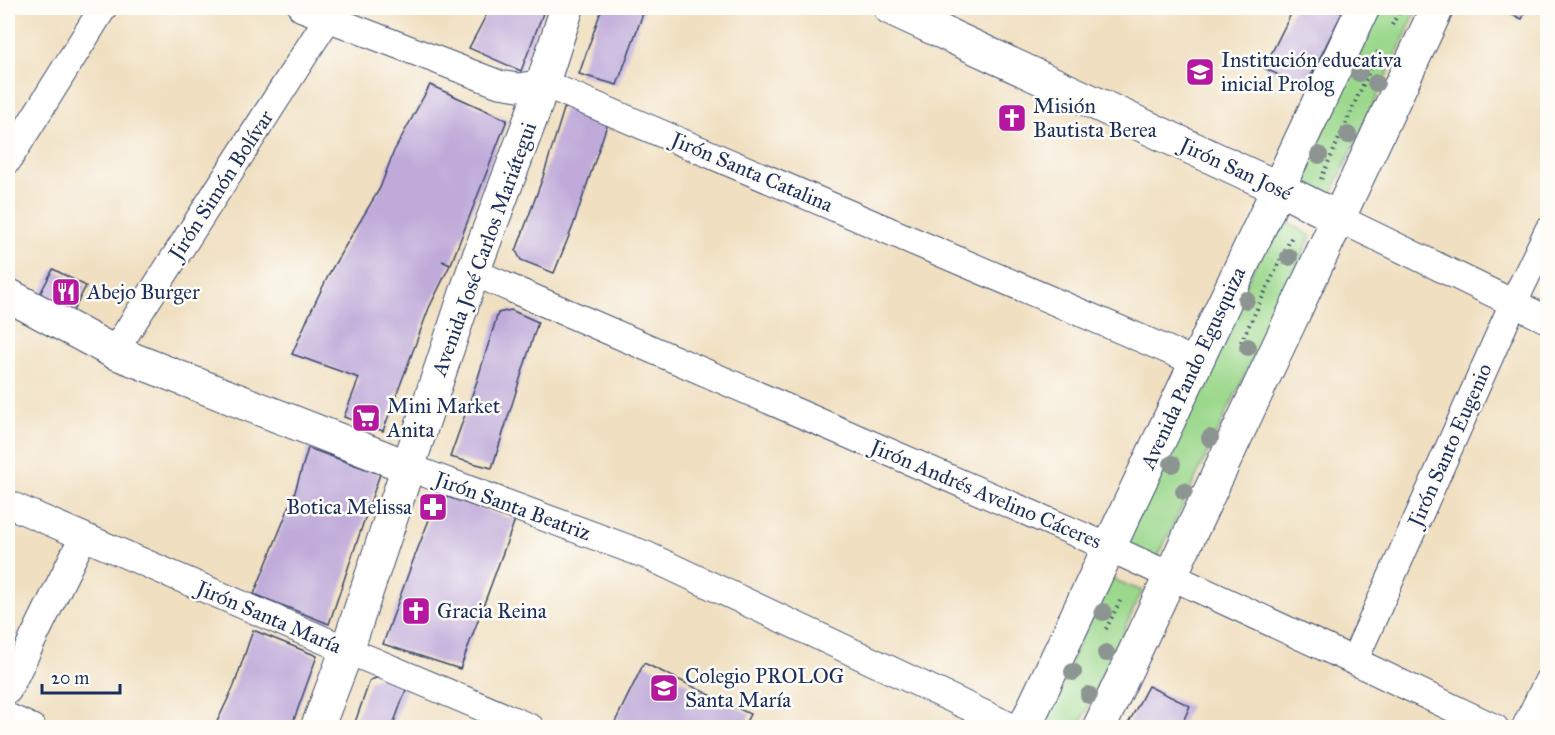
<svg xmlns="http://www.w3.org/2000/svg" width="1555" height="735" font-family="'IM FELL Great Primer',serif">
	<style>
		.green { fill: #9bd88c; stroke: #5b8475; stroke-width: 1.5 }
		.building { fill: #bfaad9 }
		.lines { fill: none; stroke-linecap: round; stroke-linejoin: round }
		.minor-casing { stroke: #3b496d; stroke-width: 29 }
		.tertiary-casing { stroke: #3b496d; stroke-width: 35 }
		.secondary-casing { stroke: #3b496d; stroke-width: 35 }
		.path { stroke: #3b496d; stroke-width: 4; stroke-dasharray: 1.5 4.5; stroke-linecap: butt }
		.minor { stroke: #fff; stroke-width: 27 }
		.tertiary { stroke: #fff; stroke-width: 33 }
		.secondary { stroke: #fff; stroke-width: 33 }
		.tree { fill: #8c9591 }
		.labels { text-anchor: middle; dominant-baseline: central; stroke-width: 5; stroke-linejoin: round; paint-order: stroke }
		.poi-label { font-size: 21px; fill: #1b2f5e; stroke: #fdfcf7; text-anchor: start }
		.street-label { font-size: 21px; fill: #1b2f5e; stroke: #fdfcf7 }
	</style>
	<rect width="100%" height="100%" fill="#fdfcf7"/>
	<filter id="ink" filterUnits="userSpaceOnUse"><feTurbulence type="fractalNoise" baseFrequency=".0167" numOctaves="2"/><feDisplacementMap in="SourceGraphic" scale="12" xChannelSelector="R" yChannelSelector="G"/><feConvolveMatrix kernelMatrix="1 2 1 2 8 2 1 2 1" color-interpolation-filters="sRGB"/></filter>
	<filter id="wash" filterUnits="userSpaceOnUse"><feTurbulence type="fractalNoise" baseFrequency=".008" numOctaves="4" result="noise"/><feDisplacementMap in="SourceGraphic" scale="24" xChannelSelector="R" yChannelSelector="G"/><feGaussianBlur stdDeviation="1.35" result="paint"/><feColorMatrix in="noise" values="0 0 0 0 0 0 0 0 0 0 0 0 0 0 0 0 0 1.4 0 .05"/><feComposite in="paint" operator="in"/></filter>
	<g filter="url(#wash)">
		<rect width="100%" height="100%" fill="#f0dfc0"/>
		<path class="green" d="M1381,8H1418L1329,199L1297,184Z
			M1277,217L1311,236L1155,563L1123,548Z
			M1110,578L1142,591L1079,727L1039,728Z"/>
		<g id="blocks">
			<path class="building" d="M484,8H545L521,71L469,48L489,10Z
				M602,8H645L617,85L579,74Z
				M1294,8H1331L1342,13L1305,88L1264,68Z
				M1496,8H1527L1522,19Z
				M430,85L507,120L451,264L442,261L450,265L429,308L383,431L344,417L359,378L292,354L311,311L331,270L380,188L394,151Z
				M576,103L610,116L573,226L554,273L521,260L516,251L543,177L564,109Z
				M53,269L86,286L72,313L39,296Z
				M511,310L538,322L492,468L450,457L477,381L498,313Z
				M308,448L380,474L329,624L254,594L294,495Z
				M439,494L515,520L460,669L383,644L411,566Z
				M253,630L317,656L291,728H214L234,686Z
				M644,663L750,714L743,728H612Z
				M383,676L407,687L393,725L399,728H353L370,680Z
				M1148,686L1190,706L1180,728H1126Z"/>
		</g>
	</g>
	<g filter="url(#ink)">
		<use href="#blocks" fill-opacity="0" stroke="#3b496d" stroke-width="1.5"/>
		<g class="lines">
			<g class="minor-casing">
				<path id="minor" d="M302,8L499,84L518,87L543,83L1196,362
					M8,160L103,8
					M1338,218L1548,320
					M473,272L1108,547L1354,661L1495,728
					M114,352L328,18
					M408,467L646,555L1014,728
					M8,504L347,650L531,728
					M1354,661L1513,304L1548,231
					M8,690L83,537
					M8,717L32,728
					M1525,728L1548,681"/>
			</g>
			<g class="tertiary-casing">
				<path id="tertiary" d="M890,8L1278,188L1338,218
					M8,295L114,352L408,467
					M1024,728L1363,8
					M1099,728L1437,8"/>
			</g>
			<g class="secondary-casing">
				<path id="secondary" d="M317,728L347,650L473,272L534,110L567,8"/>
			</g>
			<path class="path" d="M1392,25L1401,8
				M1321,179L1378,51
				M1241,342L1292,236
				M1106,629L1122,597"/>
			<use href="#minor" class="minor"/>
			<use href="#tertiary" class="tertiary"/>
			<use href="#secondary" class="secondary"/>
		</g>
		<g class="tree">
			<circle cx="1359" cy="73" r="9"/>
			<circle cx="1376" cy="83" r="9"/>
			<circle cx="1348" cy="135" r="9"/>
			<circle cx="1319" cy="155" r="9"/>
			<circle cx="1289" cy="257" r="9"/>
			<circle cx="1246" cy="300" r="9"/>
			<circle cx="1248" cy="347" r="9"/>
			<circle cx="1210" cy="438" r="9"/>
			<circle cx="1172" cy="464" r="9"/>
			<circle cx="1184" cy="491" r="9"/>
			<circle cx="1103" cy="612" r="9"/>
			<circle cx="1106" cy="653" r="9"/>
			<circle cx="1073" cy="672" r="9"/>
			<circle cx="1089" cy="695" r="9"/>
		</g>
	</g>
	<defs>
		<g id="school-square" transform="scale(1.5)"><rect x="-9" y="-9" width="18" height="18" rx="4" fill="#b5179e" stroke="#fdfcf7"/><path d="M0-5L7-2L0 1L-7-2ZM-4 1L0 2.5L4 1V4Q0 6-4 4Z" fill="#fff"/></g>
		<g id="church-square" transform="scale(1.5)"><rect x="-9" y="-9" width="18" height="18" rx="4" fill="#b5179e" stroke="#fdfcf7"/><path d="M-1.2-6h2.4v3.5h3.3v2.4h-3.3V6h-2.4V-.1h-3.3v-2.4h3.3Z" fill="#fff"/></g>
		<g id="restaurant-square" transform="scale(1.5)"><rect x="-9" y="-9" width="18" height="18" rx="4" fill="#b5179e" stroke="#fdfcf7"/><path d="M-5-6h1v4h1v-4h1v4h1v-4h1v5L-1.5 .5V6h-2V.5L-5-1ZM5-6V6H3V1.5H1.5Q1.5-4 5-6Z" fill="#fff"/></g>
		<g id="supermarket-square" transform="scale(1.5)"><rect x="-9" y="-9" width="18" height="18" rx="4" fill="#b5179e" stroke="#fdfcf7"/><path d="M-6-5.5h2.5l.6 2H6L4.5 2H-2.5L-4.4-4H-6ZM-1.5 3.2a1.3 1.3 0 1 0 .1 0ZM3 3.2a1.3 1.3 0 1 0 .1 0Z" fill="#fff"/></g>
		<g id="pharmacy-square" transform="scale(1.5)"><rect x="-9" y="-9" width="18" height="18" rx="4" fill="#b5179e" stroke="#fdfcf7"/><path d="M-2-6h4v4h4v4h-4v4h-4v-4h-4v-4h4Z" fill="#fff"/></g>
	</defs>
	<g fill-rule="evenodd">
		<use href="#school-square" x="1200" y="72"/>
		<use href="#church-square" x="1012" y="118"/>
		<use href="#restaurant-square" x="66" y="292"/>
		<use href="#supermarket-square" x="366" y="418"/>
		<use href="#pharmacy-square" x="433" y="507"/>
		<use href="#church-square" x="416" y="611"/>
		<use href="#school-square" x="664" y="688"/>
	</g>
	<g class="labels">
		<g class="poi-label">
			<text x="1221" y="60">Institución educativa<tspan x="1221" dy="24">inicial Prolog</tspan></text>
			<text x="1033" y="106">Misión<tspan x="1033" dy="24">Bautista Berea</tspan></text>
			<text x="87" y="292">Abejo Burger</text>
			<text x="387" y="406">Mini Market<tspan x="387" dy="24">Anita</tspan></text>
			<text x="412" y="507" text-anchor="end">Botica Melissa</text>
			<text x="437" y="611">Gracia Reina</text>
			<text x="685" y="676">Colegio PROLOG<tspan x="685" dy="24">Santa María</tspan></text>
		</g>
		<g class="street-label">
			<text transform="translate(1236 169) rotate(25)">Jirón San José</text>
			<text transform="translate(752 172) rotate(23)">Jirón Santa Catalina</text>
			<text transform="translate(221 185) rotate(-57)">Jirón Simón Bolívar</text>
			<text transform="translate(484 249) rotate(-70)">Avenida José Carlos Mariátegui</text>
			<text transform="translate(1193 368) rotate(-65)">Avenida Pando Egusquiza</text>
			<text transform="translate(1450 445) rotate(-66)">Jirón Santo Eugenio</text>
			<text transform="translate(986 494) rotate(23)">Jirón Andrés Avelino Cáceres</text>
			<text transform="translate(513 506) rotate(20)">Jirón Santa Beatriz</text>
			<text transform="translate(269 617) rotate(23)">Jirón Santa María</text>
		</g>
	</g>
	<rect width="1555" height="735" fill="none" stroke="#fdfcf7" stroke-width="30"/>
	<path d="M42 684v9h78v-9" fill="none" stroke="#1b2f5e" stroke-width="3"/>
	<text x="51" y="684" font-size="18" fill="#1b2f5e" stroke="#fdfcf7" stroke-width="4.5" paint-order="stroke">20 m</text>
</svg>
